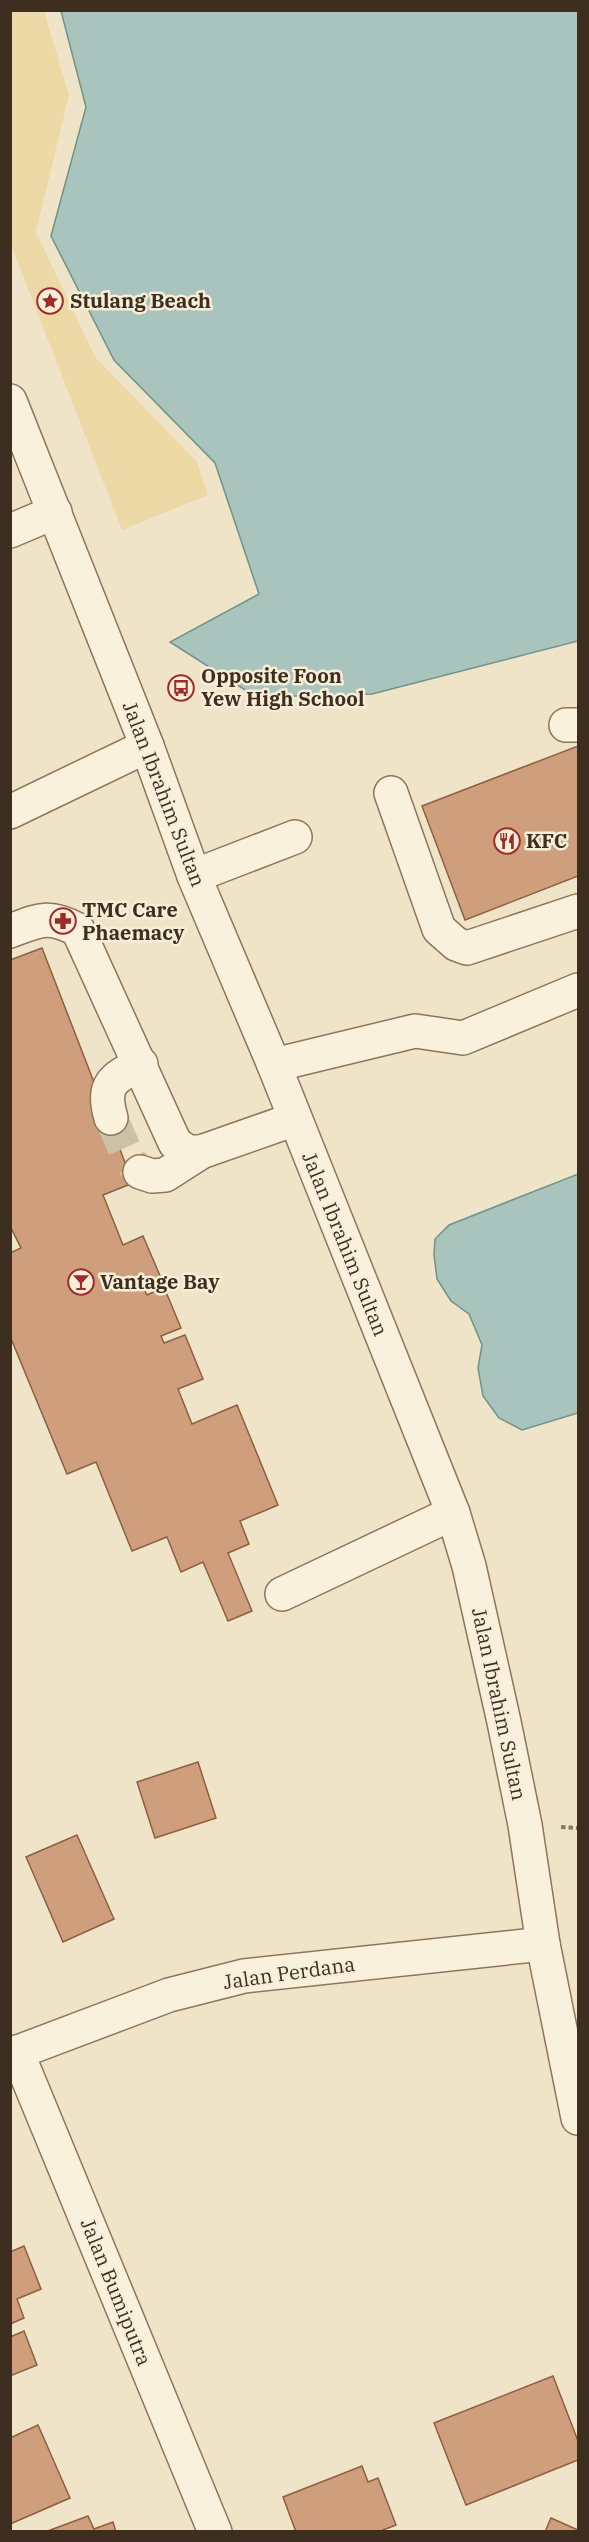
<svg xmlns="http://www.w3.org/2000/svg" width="589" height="2542" viewBox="0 0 589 2542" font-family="'IBM Plex Serif',serif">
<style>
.sand{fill:#ecd9a5}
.water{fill:#a9c4bc;stroke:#6f938a;stroke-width:1.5}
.building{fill:#cf9f7d;stroke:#8d5f41;stroke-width:1.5}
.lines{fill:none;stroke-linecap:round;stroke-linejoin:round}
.minor-tunnel{stroke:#ccc0a6;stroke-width:33;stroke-dasharray:33 16;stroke-linecap:butt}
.minor-casing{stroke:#8d765c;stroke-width:36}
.path{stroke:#8d765c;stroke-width:4;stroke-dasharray:4.5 3;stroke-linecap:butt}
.minor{stroke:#faf1dc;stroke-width:33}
.labels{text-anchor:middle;stroke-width:5;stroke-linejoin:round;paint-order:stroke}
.poi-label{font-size:20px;font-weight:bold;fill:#3d2e20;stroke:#f7eed8;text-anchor:start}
.street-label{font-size:20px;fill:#3d2e20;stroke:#f7eed8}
</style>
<rect width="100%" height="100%" fill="#f0e4c8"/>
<path class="sand" d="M11 10 44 11 69 95 36 232 95 357 197 462 208 495 122 530 11 245Z"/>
<g class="water">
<path d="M61 11H578V641L372 694 256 697 170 642 259 594 215 463 114 360 51 236 86 107Z"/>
<path d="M578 1174V1413L522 1430 499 1418 483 1396 478 1368 482 1345 469 1314 451 1301 437 1279 434 1255 435 1239 449 1225Z"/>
</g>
<g class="building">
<path d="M578 746V876L465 920 422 806Z"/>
<path d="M42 948 133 1183 103 1195 123 1245 143 1236 161 1278 142 1285 147 1295 164 1287 181 1328 161 1336 164 1343 185 1335 203 1379 178 1389 192 1424 237 1405 278 1505 240 1521 249 1544 228 1553 252 1611 228 1621 203 1562 181 1572 167 1537 132 1551 96 1462 67 1474 10 1336V1253L21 1248 10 1226V960Z"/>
<path d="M198 1762 216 1818 155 1838 137 1782Z"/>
<path d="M77 1835 114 1919 63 1942 26 1857Z"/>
<path d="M24 2246 41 2289 17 2299 24 2318 10 2324V2252Z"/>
<path d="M24 2331 37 2365 10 2376V2337Z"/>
<path d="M553 2376 578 2441V2460L466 2505 434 2423Z"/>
<path d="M38 2425 70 2498 10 2524V2438Z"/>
<path d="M362 2466 368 2482 378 2478 396 2525 383 2530 384 2532H296L283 2497Z"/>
<path d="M88 2516 94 2529 113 2522 116 2532H45Z"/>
<path d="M551 2518 578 2530V2532H545Z"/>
</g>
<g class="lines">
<path class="minor-tunnel" d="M111 1118 130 1161 140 1172"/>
<g class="minor-casing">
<g id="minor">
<path d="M10 401 147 746 194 876 274 1065 453 1513 469 1566 504 1722 525 1825 543 1944 578 2118"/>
<path d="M10 531 55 512"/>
<path d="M566 725H578"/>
<path d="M391 793 439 929 456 944 467 948 578 911"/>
<path d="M10 812 147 746"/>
<path d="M194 876 295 837"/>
<path d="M10 931C39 920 49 914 78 930L175 1143 188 1152H201"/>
<path d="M274 1065 415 1031 463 1038 578 990"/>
<path d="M111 1118C101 1084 113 1078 141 1064"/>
<path d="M140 1172 152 1176 165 1175 201 1152 295 1119"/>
<path d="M282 1594 453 1513"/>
<path d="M17 2052 215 2532"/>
<path d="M10 2055 169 1995 244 1976 543 1944"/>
</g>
</g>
<path class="path" d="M561 1827 578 1828"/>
<use href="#minor" class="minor"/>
</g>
<defs>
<g id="sight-ring" transform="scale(1.35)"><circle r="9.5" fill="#f7eed8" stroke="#9e2a2b" stroke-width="1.5"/><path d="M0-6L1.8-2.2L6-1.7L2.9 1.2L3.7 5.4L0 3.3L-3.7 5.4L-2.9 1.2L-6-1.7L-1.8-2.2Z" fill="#9e2a2b"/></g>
<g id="bus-ring" transform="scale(1.35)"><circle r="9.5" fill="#f7eed8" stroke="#9e2a2b" stroke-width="1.5"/><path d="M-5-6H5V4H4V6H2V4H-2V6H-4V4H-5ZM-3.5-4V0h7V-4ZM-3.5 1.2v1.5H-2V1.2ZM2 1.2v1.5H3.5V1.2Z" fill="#9e2a2b"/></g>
<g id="restaurant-ring" transform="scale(1.35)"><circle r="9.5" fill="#f7eed8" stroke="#9e2a2b" stroke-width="1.5"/><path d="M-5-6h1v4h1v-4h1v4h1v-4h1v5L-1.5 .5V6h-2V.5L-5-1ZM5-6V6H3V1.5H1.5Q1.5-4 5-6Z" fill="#9e2a2b"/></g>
<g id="pharmacy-ring" transform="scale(1.35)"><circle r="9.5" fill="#f7eed8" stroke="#9e2a2b" stroke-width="1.5"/><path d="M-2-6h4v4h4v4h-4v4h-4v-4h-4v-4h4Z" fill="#9e2a2b"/></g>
<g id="bar-ring" transform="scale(1.35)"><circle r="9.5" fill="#f7eed8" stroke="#9e2a2b" stroke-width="1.5"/><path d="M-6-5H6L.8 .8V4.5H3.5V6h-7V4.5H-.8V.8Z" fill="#9e2a2b"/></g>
</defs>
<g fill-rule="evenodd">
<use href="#sight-ring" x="50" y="301"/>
<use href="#bus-ring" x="181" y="688"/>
<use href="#restaurant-ring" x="507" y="841"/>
<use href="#pharmacy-ring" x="63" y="921"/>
<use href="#bar-ring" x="81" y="1282"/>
</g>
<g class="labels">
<g class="poi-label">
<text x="70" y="308">Stulang Beach</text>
<text x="201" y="683">Opposite Foon<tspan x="201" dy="23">Yew High School</tspan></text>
<text x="526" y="848">KFC</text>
<text x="82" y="917">TMC Care<tspan x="82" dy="23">Phaemacy</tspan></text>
<text x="100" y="1289">Vantage Bay</text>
</g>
<g class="street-label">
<text transform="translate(164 794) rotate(69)" y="7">Jalan Ibrahim Sultan</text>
<text transform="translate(345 1244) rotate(68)" y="7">Jalan Ibrahim Sultan</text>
<text transform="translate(499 1704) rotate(78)" y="7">Jalan Ibrahim Sultan</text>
<text transform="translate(289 1973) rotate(-8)" y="7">Jalan Perdana</text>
<text transform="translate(116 2292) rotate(68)" y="7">Jalan Bumiputra</text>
</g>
</g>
<rect width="589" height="2542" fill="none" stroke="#3d2e20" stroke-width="24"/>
</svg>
